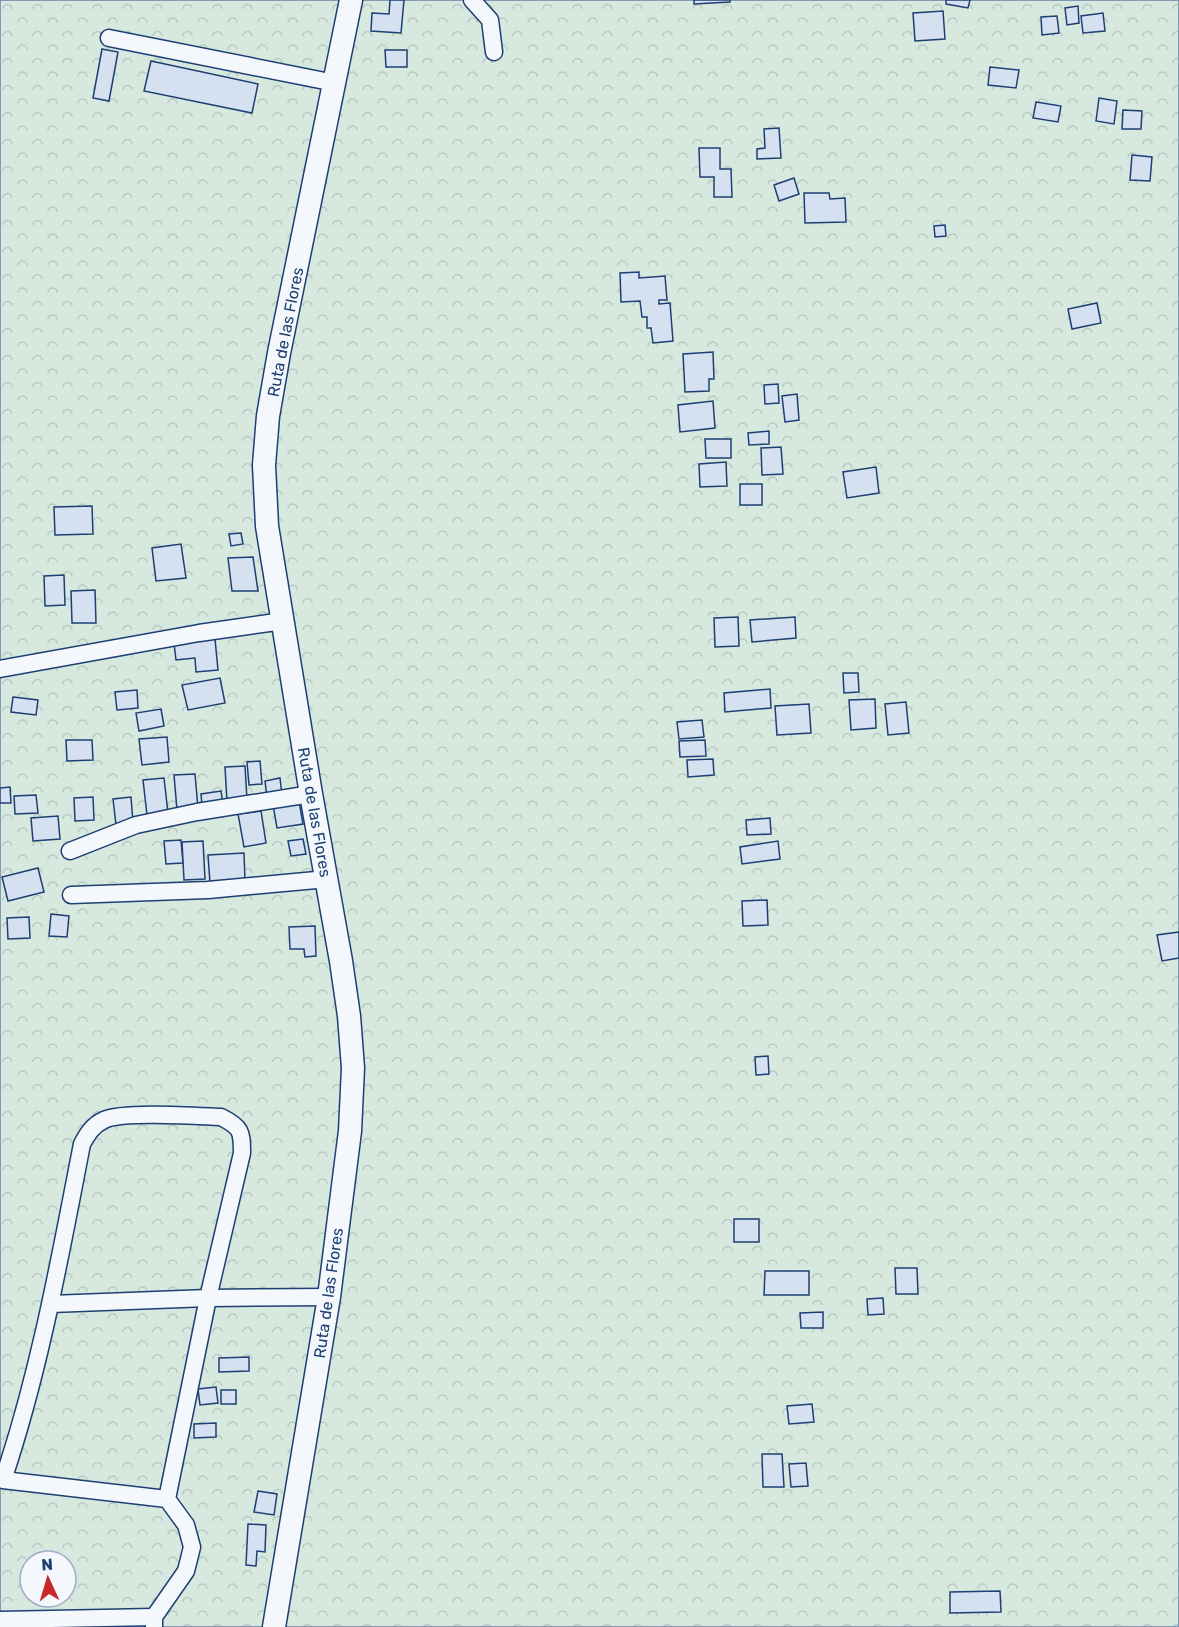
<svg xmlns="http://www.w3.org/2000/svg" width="1179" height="1627" viewBox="0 0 1179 1627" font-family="Rubik,sans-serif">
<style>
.park{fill:url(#park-crowns);stroke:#687fa3;stroke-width:1.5;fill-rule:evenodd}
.building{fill:#d5e0f0;stroke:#1d3f73;stroke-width:1.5}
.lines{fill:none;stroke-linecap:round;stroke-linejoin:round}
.minor-casing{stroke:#1d3f73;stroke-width:19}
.major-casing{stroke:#1d3f73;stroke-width:25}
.minor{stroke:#f4f7fb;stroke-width:16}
.major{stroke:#f4f7fb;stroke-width:22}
.labels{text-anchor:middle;stroke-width:4.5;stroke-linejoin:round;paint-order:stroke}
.street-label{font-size:16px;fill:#1d3f73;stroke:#f4f7fb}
</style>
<defs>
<pattern id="park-crowns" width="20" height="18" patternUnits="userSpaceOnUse" patternTransform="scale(1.5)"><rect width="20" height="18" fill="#d7e8df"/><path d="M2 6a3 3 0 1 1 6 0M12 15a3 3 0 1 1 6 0" fill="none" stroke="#b8c8c3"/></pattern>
</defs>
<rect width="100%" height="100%" fill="#f4f7fb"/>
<path class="park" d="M0 0H1179V1627H0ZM30 1561H66V1597H30Z"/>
<g class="building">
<path d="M390 0H404L401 33 371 31 372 13 389 14Z"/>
<path d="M694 0H730V2L694 4Z"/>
<path d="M946 0H970L968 8 946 4Z"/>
<path d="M1078 6 1079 23 1067 25 1065 8Z"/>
<path d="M943 11 945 39 915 41 913 13Z"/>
<path d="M1103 13 1105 31 1083 33 1081 16Z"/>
<path d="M1057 16 1059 33 1042 35 1041 17Z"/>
<path d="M102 49 118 52 109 101 93 98Z"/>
<path d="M385 50H407V67H386Z"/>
<path d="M151 61 258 84 252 113 144 91Z"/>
<path d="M990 67 1019 70 1016 88 988 85Z"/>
<path d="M1099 98 1117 101 1114 124 1096 121Z"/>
<path d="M1036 102 1061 106 1058 122 1033 118Z"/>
<path d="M1123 110 1142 111 1141 129H1122Z"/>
<path d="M779 128 781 158 757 159V149L765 148 764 129Z"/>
<path d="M699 148H720V169H731L732 197H714V177H700Z"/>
<path d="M1132 155 1152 157 1150 181 1130 180Z"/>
<path d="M794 178 799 194 779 201 774 185Z"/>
<path d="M804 193H829L830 199 845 198 846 222 805 223Z"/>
<path d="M945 225 946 236 935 237 934 226Z"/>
<path d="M639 272V278L665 276 667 300H659V304L670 303 673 341 653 343 651 328H647V317H642L640 301 621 302 620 273Z"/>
<path d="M1097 303 1101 323 1072 329 1068 309Z"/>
<path d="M713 352 714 379H709V391L685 392 683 354Z"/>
<path d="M778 384 779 403 765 404 764 385Z"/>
<path d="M797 394 799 420 785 422 782 396Z"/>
<path d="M713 401 715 428 680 432 678 405Z"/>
<path d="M769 431V444L749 445 748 433Z"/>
<path d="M705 439H731V458H706Z"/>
<path d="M781 447 783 474 762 475 761 448Z"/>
<path d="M726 462 727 486 700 487 699 464Z"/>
<path d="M876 467 879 493 847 498 843 472Z"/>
<rect x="740" y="484" width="22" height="21"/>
<path d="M92 506 93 534 55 535 54 507Z"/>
<path d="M241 533 243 544 231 546 229 534Z"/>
<path d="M181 544 186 578 156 581 152 548Z"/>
<path d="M253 557 258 591H232L228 558Z"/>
<path d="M64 575 65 605 45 606 44 576Z"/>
<path d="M95 590 96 623H72L71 591Z"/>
<path d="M738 617 739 646 715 647 714 618Z"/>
<path d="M795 617 796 638 752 642 750 620Z"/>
<path d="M215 639 218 670 196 672 195 658 176 660 174 643Z"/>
<path d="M843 673H858L859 692 844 693Z"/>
<path d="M220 678 225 703 188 710 182 685Z"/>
<path d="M770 689 771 708 725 712 724 693Z"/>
<path d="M137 690 138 708 117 710 115 692Z"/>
<path d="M13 697 38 700 36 715 11 712Z"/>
<path d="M875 699 876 728 851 730 849 700Z"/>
<path d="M906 702 909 733 888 735 885 704Z"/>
<path d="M809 704 811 733 777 735 775 706Z"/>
<path d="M161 709 164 726 139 731 136 713Z"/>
<path d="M702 720 704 737 679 739 677 722Z"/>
<path d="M167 737 169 762 142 765 139 739Z"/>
<path d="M66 740H92L93 760 67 761Z"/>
<path d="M705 740 706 756 680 757 679 741Z"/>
<path d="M713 759 714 775 688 777 687 760Z"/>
<path d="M260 761 262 784 249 785 247 762Z"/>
<path d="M245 766 247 800 227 802 225 767Z"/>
<path d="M195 774 198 808 177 810 174 775Z"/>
<path d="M164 778 168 813 147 815 143 780Z"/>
<path d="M280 778 282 796 267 798 265 781Z"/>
<path d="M10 787 11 803H0V788Z"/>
<path d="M221 791 223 804 202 806 201 794Z"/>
<path d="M36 795 38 813 15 814 14 796Z"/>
<path d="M93 797 94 820 75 821 74 798Z"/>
<path d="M131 797 133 823 116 825 113 799Z"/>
<path d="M299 801 303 824 277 828 273 805Z"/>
<path d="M261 811 266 843 244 847 238 814Z"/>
<path d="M58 816 60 839 33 841 31 818Z"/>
<path d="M770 818 771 834 747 835 746 820Z"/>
<path d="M303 839 306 854 291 856 288 841Z"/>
<path d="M181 840 183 863 166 864 164 841Z"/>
<path d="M203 841 205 879 184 880 182 842Z"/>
<path d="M778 841 780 859 742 864 740 847Z"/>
<path d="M244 853 245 881 210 883 208 855Z"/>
<path d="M38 868 44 892 8 901 2 877Z"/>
<path d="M767 900 768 925 743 926 742 901Z"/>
<path d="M51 914 69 916 67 937 49 936Z"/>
<path d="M29 917 30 938 8 939 7 918Z"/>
<path d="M315 926 316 956 305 957 304 949H290L289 927Z"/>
<path d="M1179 932V958L1162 961 1157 935Z"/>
<path d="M768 1056 769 1074 756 1075 755 1057Z"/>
<rect x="734" y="1219" width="25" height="23"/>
<path d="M895 1268H917L918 1294H896Z"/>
<path d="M765 1271H809V1295H764Z"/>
<path d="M883 1298 884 1314 868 1315 867 1299Z"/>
<path d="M823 1312V1328H801L800 1313Z"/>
<path d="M249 1357V1371L219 1372V1358Z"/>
<path d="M216 1387 218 1403 200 1405 198 1389Z"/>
<rect x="221" y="1390" width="15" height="14"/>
<path d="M812 1404 814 1422 789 1424 787 1406Z"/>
<path d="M216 1423V1437L194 1438V1424Z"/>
<path d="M762 1454H782L784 1487H763Z"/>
<path d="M806 1463 808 1486 791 1487 789 1464Z"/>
<path d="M258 1491 277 1494 274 1515 254 1512Z"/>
<path d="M248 1524 266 1525 265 1552 257 1551 256 1566 246 1565Z"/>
<path d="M1000 1591 1001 1612 950 1613V1592Z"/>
</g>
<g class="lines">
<g class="minor-casing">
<g id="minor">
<path d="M472 0 490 20 494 52"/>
<path d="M109 38 335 83"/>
<path d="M0 669 199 633 283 621"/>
<path d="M70 851 136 825 197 812 311 794"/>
<path d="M71 895 208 890 327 879"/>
<path d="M51 1304 208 1298 329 1297"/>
<path d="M0 1620 154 1617"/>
<path d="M154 1627V1617L186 1571 192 1547 186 1525 167 1499 208 1298 242 1153C242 1131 241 1127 221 1117 197 1116 122 1111 104 1120 93 1125 88 1133 82 1144 60 1257 40 1370 3 1480L167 1499"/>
</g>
</g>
<g class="major-casing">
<path id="major" d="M274 1627 329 1297 350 1131 353 1068 349 1016 341 961 311 794 267 526 264 465 268 416 279 353 351 0"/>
</g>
<use href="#minor" class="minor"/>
<use href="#major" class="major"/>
</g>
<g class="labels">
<g class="street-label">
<text transform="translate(285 332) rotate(-79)" y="6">Ruta de las Flores</text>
<text transform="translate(315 812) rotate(80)" y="6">Ruta de las Flores</text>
<text transform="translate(328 1293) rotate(-82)" y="6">Ruta de las Flores</text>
</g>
</g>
<g transform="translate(48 1579) rotate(356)"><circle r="28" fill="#f4f7fb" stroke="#9eadc5" stroke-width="1.5"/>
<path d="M0-4.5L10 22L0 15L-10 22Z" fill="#c62828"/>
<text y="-9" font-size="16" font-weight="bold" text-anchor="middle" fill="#1d3f73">N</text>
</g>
</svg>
